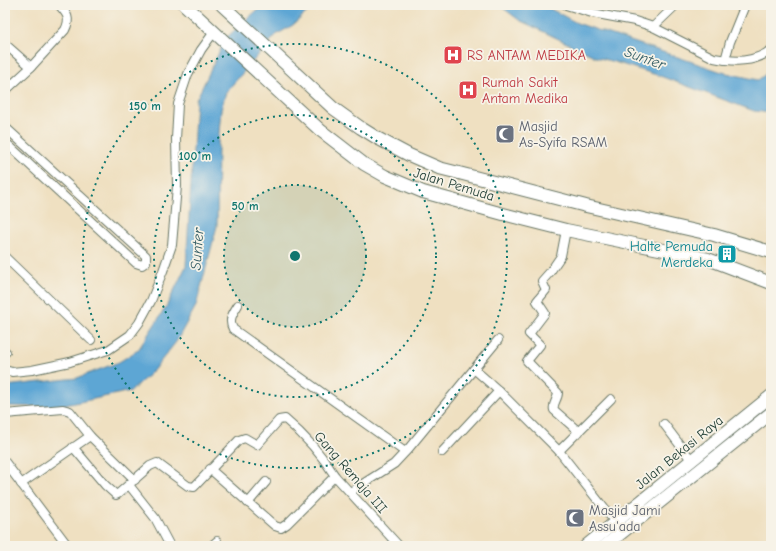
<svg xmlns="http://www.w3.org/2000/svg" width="776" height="551" viewBox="0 0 776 551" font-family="'Comic Neue',sans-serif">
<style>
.water{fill:#5da6d4;stroke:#3e7284}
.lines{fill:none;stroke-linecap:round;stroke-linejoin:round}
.minor-casing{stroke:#687665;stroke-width:10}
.primary-casing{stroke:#687665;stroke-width:14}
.minor{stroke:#fff;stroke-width:8}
.primary{stroke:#fff;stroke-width:12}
.ring{fill:none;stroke:#0f766e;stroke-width:2;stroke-dasharray:2 4}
.labels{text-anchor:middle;stroke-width:3.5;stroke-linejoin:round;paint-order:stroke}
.health-label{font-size:14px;fill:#be3a42;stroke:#f7f3e8;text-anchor:start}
.worship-label{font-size:14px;fill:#5b616d;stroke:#f7f3e8;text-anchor:start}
.street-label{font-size:14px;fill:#1f3d34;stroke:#f7f3e8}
.culture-label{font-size:14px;fill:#0d838f;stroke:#f7f3e8;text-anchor:end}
.water-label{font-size:15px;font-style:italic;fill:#325c64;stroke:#f7f3e8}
.centre{fill:#0f766e;stroke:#f7f3e8;stroke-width:2}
.ring-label{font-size:12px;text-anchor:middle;font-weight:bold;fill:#0f766e;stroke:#f7f3e8;stroke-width:3.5;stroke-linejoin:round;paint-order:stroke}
</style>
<rect width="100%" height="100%" fill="#f7f3e8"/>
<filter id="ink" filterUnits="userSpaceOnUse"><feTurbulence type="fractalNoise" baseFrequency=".025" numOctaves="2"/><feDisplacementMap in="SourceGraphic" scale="8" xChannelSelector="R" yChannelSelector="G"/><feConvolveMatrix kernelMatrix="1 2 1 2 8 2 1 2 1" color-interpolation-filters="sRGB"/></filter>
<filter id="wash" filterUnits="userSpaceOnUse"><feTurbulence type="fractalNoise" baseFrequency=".012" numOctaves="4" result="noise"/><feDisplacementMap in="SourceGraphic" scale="16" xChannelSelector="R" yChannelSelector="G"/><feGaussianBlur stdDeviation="0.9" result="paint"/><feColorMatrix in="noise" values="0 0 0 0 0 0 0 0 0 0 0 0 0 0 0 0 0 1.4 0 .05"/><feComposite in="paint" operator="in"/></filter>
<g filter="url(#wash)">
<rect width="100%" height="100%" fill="#efe0c1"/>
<g class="water">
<path d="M265 5H315L293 25 276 35 226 92 221 110 218 144 217 226 196 306 176 342 152 372 131 391 80 402 54 407 5 406V386L77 378 119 362 138 350 166 307 186 266 196 100 226 38 255 12Z"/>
<path d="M499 5H543L577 23 722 72 758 80 771 70V113L754 111 660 76 618 63 596 57 519 20Z"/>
</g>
</g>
<g filter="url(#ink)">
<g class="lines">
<g class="minor-casing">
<g id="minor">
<path d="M566 5 592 13 635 21 653 27 714 58C734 62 754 63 771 50"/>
<path d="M653 27 676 5"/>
<path d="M5 44 31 67"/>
<path d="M725 60 730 42 745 5"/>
<path d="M5 91 31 67 65 30C71 18 67 14 59 5"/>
<path d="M5 127 146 256V262L142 265 136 263 5 142"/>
<path d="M566 230 561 256 550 272 542 281 546 290 537 301 545 313 529 334 540 345 527 361 558 393C558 399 552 404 554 410L579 432"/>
<path d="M5 257 91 340"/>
<path d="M238 305C233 313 228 320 233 329L405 452"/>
<path d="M5 351 6 352"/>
<path d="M474 369 498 340"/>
<path d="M5 370 12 372 32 370 70 362 108 350 130 335 139 323 151 301 163 271 172 245 177 186 176 139 178 104 188 74 201 50 214 32"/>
<path d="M5 414 63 409 70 411 90 436 135 480"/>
<path d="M664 424 692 461"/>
<path d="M73 447 105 485 116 495 118 494 150 466 157 463 188 486 194 487 239 440 245 438 257 445 279 420 285 419C304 435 322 455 335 476L399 546"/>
<path d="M559 451 611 399"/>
<path d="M442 452 499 391"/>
<path d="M5 462 68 546"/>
<path d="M210 469 275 526 281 528 287 524 335 476"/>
<path d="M21 484 90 436"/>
<path d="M129 485 155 518 170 546"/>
<path d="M350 492 394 464 409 448 474 369 499 391 559 451 615 522"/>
<path d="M248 503 266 482"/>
<path d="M211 546 217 541"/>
</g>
</g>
<g class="primary-casing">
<g id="primary">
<path d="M185 5 320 130 364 164 385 176 423 192 503 214 566 230 708 259 771 283"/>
<path d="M222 5 333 108 361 128 377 138 409 155 439 168 455 172 586 206 714 235 771 252"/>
<path d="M586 546 771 396"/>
<path d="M605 546 771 413"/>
</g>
</g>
<use href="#minor" class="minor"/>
<use href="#primary" class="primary"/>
</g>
</g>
<circle cx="295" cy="256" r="71" fill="#0f766e" fill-opacity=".12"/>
<g class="ring">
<circle cx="295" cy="256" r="71"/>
<circle cx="295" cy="256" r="141"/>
<circle cx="295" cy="256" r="212"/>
</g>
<defs>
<g id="hospital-square" transform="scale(1)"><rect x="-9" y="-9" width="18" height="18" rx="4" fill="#e0444e" stroke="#f7f3e8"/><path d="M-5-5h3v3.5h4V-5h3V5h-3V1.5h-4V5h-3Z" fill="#fff"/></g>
<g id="mosque-square" transform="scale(1)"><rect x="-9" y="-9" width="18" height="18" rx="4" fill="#6b7280" stroke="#f7f3e8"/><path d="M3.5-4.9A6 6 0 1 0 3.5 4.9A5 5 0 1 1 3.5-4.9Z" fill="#fff"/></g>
<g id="building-square" transform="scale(1)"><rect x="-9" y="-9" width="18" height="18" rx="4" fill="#0f9aa8" stroke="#f7f3e8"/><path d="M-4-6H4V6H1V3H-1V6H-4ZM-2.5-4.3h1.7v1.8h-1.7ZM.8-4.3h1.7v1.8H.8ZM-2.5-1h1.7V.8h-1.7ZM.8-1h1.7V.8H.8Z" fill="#fff"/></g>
</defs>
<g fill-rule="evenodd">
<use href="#hospital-square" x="453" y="55"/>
<use href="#hospital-square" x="468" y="90"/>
<use href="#mosque-square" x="505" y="134"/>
<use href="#building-square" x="727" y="254"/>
<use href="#mosque-square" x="575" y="518"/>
</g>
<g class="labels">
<g class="health-label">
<text x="467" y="60">RS ANTAM MEDIKA</text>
<text x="482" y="87">Rumah Sakit<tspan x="482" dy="16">Antam Medika</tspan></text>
</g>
<g class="worship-label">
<text x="519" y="131">Masjid<tspan x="519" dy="16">As-Syifa RSAM</tspan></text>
<text x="589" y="515">Masjid Jami<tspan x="589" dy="16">Assu'ada</tspan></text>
</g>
<g class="street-label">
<text transform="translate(454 184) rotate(17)" y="5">Jalan Pemuda</text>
<text transform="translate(679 452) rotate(-39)" y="5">Jalan Bekasi Raya</text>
<text transform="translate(351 472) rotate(49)" y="5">Gang Remaja III</text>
</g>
<g class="culture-label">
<text x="713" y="251">Halte Pemuda<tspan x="713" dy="16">Merdeka</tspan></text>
</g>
<g class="water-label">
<text transform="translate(645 58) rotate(20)" y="5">Sunter</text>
<text transform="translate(197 249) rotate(-86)" y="5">Sunter</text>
</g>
</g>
<circle cx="295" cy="256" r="6" class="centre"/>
<g class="ring-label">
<text x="145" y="110">150 m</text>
<text x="195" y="160">100 m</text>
<text x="245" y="210">50 m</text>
</g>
<rect width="776" height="551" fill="none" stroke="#f7f3e8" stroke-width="20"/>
</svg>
